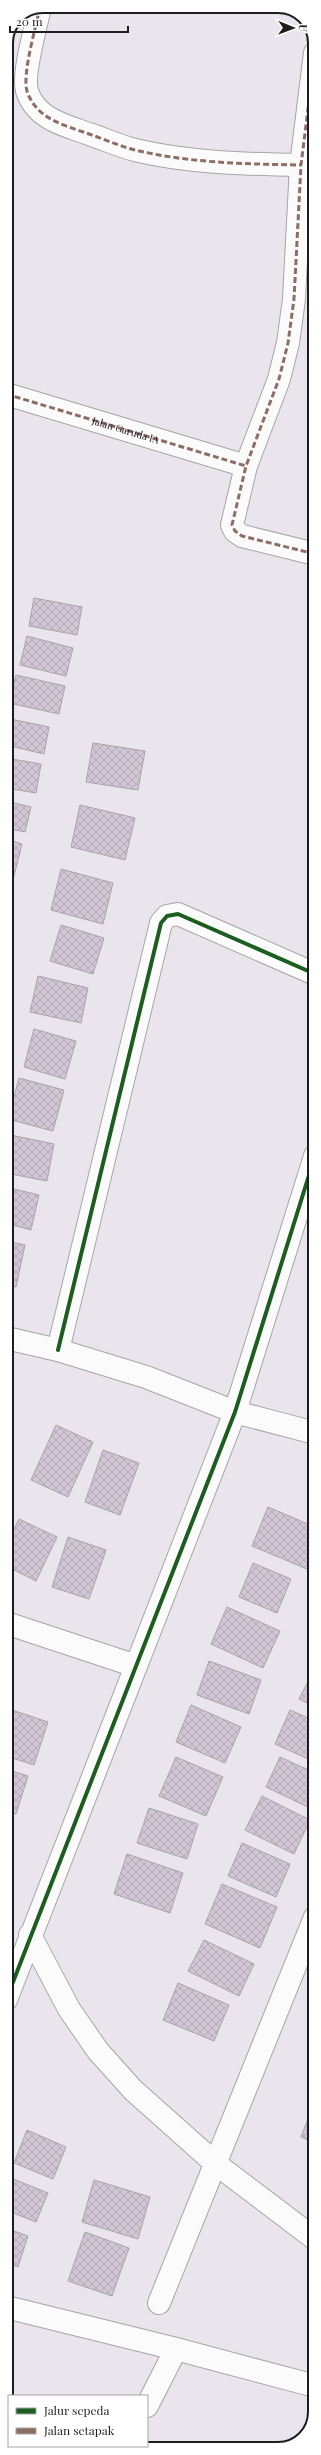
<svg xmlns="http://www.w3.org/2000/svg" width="321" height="2455" viewBox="0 0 321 2455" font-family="'Playfair Display',serif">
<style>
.building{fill:url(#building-cross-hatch);stroke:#a8a4a9}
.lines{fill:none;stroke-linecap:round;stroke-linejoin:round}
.street-casing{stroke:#a8a4a9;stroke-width:24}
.street{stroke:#fcfbfc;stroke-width:22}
.quiet{stroke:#8d6e63;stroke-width:3;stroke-dasharray:6 3;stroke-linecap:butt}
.cycleway-casing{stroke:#fff;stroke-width:6}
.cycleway{stroke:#1b5e20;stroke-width:4}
.labels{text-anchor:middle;stroke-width:3;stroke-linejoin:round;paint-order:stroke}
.street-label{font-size:10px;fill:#1f1c21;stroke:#fff}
.rim{fill:none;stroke:#1f1c21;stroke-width:2}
</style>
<defs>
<pattern id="building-cross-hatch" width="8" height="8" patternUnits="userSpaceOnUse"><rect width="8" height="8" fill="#d0c6d4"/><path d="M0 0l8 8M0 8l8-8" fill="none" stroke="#b2aab6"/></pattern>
</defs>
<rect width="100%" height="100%" fill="#eae4ec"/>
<g class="building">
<path d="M34 598 82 607 77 635 29 626Z"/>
<path d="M27 636 73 648 66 676 20 665Z"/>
<path d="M16 675 65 686 59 714 9 703Z"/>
<path d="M6 718 49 727 44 754 6 745Z"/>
<path d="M93 743 145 751 138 790 86 782Z"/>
<path d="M6 758 41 764 36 793 6 788Z"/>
<path d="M6 801 31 807 25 832 6 828Z"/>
<path d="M80 805 135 818 125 860 71 847Z"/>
<path d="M6 839 22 844 13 880 6 879Z"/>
<path d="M61 869 113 883 103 924 51 910Z"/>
<path d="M6 889 11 890 6 916Z"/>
<path d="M61 925 104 938 93 974 50 961Z"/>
<path d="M38 976 88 988 81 1023 30 1012Z"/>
<path d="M34 1029 76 1041 65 1079 24 1067Z"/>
<path d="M19 1078 64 1090 53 1131 8 1119Z"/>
<path d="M6 1134 54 1144 47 1181 6 1173Z"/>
<path d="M6 1187 39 1195 31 1230 6 1223Z"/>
<path d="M6 1241 25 1245 16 1287 6 1285Z"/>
<path d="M56 1425 93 1442 68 1497 31 1480Z"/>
<path d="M103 1450 139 1463 120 1515 85 1502Z"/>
<path d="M268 1507 315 1527V1549L307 1569 252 1546Z"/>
<path d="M19 1519 57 1537 36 1581 6 1566V1546Z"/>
<path d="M68 1537 106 1550 89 1599 52 1587Z"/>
<path d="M253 1563 291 1579 277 1613 239 1597Z"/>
<path d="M227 1607 280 1631 263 1668 211 1644Z"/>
<path d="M209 1661 261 1680 249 1714 197 1695Z"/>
<path d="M315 1668V1707L299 1699Z"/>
<path d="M191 1705 241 1727 225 1763 176 1742Z"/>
<path d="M6 1708 48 1722 34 1765 6 1756Z"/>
<path d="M290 1710 315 1721V1762L275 1744Z"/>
<path d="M176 1757 223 1777 206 1816 159 1796Z"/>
<path d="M280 1757 315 1773V1803L312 1809 266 1787Z"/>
<path d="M6 1769 28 1776 16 1814 6 1811Z"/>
<path d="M262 1796 310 1820 294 1854 245 1830Z"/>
<path d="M149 1808 198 1824 187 1859 137 1843Z"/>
<path d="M6 1825 13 1827 6 1847Z"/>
<path d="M242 1843 290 1864 276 1897 228 1876Z"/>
<path d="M127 1854 183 1873 170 1913 114 1894Z"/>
<path d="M222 1884 277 1907 260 1948 205 1924Z"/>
<path d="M204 1940 254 1964 239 1996 188 1971Z"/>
<path d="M178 1983 229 2005 214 2041 163 2020Z"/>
<path d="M315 2101V2143L301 2137Z"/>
<path d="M27 2130 66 2147 53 2179 14 2163Z"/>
<path d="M6 2176 48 2193 36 2222 6 2210Z"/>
<path d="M94 2180 150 2197 138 2239 82 2222Z"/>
<path d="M6 2228 28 2236 18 2267 6 2263Z"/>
<path d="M85 2232 129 2248 112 2296 68 2281Z"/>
<path d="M45 2446H73L71 2449H50Z"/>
</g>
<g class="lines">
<g class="street-casing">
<g id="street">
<path d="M40 7C36 27 22 74 27 91 36 119 64 125 89 134 104 139 119 146 135 150 189 163 245 164 301 165"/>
<path d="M315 53 301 165 294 299 288 343 279 379 246 466 232 525 235 531 242 536 315 554"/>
<path id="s1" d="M6 394 246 466"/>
<path d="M6 1338 58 1350 146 1377 235 1412 315 1433"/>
<path d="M58 1350 161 923 167 916 178 914 315 974"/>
<path d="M6 1623 136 1666"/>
<path d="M30 1935 69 2009 98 2051 133 2090 216 2164 315 2239"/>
<path d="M6 2000 235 1412 315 1156"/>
<path d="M159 2303 315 1917"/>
<path d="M6 2307 176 2349 315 2386"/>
<path d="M147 2406 176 2349"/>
<path d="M126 2449 127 2446"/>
</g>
</g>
<use href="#street" class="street"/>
<g class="quiet">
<path d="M40 7C36 27 22 74 27 91 36 119 64 125 89 134 104 139 119 146 135 150 189 163 245 164 301 165"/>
<path d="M315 53 301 165 294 299 288 343 279 379 246 466 232 525 235 531 242 536 315 554"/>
<path d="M6 394 246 466"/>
</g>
<g class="cycleway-casing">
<g id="cycleway">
<path d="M58 1350 161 923 167 916 178 914 315 974"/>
<path d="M6 2000 235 1412 315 1156"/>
</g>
</g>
<use href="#cycleway" class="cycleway"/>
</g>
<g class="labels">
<g class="street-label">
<text dy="4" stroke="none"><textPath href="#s1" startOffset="125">Jalan Garuda IA</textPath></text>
</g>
</g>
<path d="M0 0H321V2455H0ZM43 13H278A30 30 0 0 1 308 43V2412A30 30 0 0 1 278 2442H43A30 30 0 0 1 13 2412V43A30 30 0 0 1 43 13Z" fill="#fff" fill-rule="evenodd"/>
<path class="rim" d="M43 13H278A30 30 0 0 1 308 43V2412A30 30 0 0 1 278 2442H43A30 30 0 0 1 13 2412V43A30 30 0 0 1 43 13Z"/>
<rect x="8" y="2395" width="140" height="52" fill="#ffffff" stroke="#a5a4a6"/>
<rect x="16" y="2408" width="20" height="6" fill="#1b5e20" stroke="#a5a4a6"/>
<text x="44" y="2415" font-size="12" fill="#1f1c21">Jalur sepeda</text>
<rect x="16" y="2428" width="20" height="6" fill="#8d6e63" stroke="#a5a4a6"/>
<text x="44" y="2435" font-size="12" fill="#1f1c21">Jalan setapak</text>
<g transform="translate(293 28) rotate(91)" stroke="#ffffff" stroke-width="3" paint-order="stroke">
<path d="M0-3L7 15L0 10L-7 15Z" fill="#1f1c21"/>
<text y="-6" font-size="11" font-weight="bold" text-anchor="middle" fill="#1f1c21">U</text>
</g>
<path d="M10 26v6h118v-6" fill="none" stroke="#1f1c21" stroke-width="2"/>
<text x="16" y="26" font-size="12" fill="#1f1c21" stroke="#ffffff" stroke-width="3" paint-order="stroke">20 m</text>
</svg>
